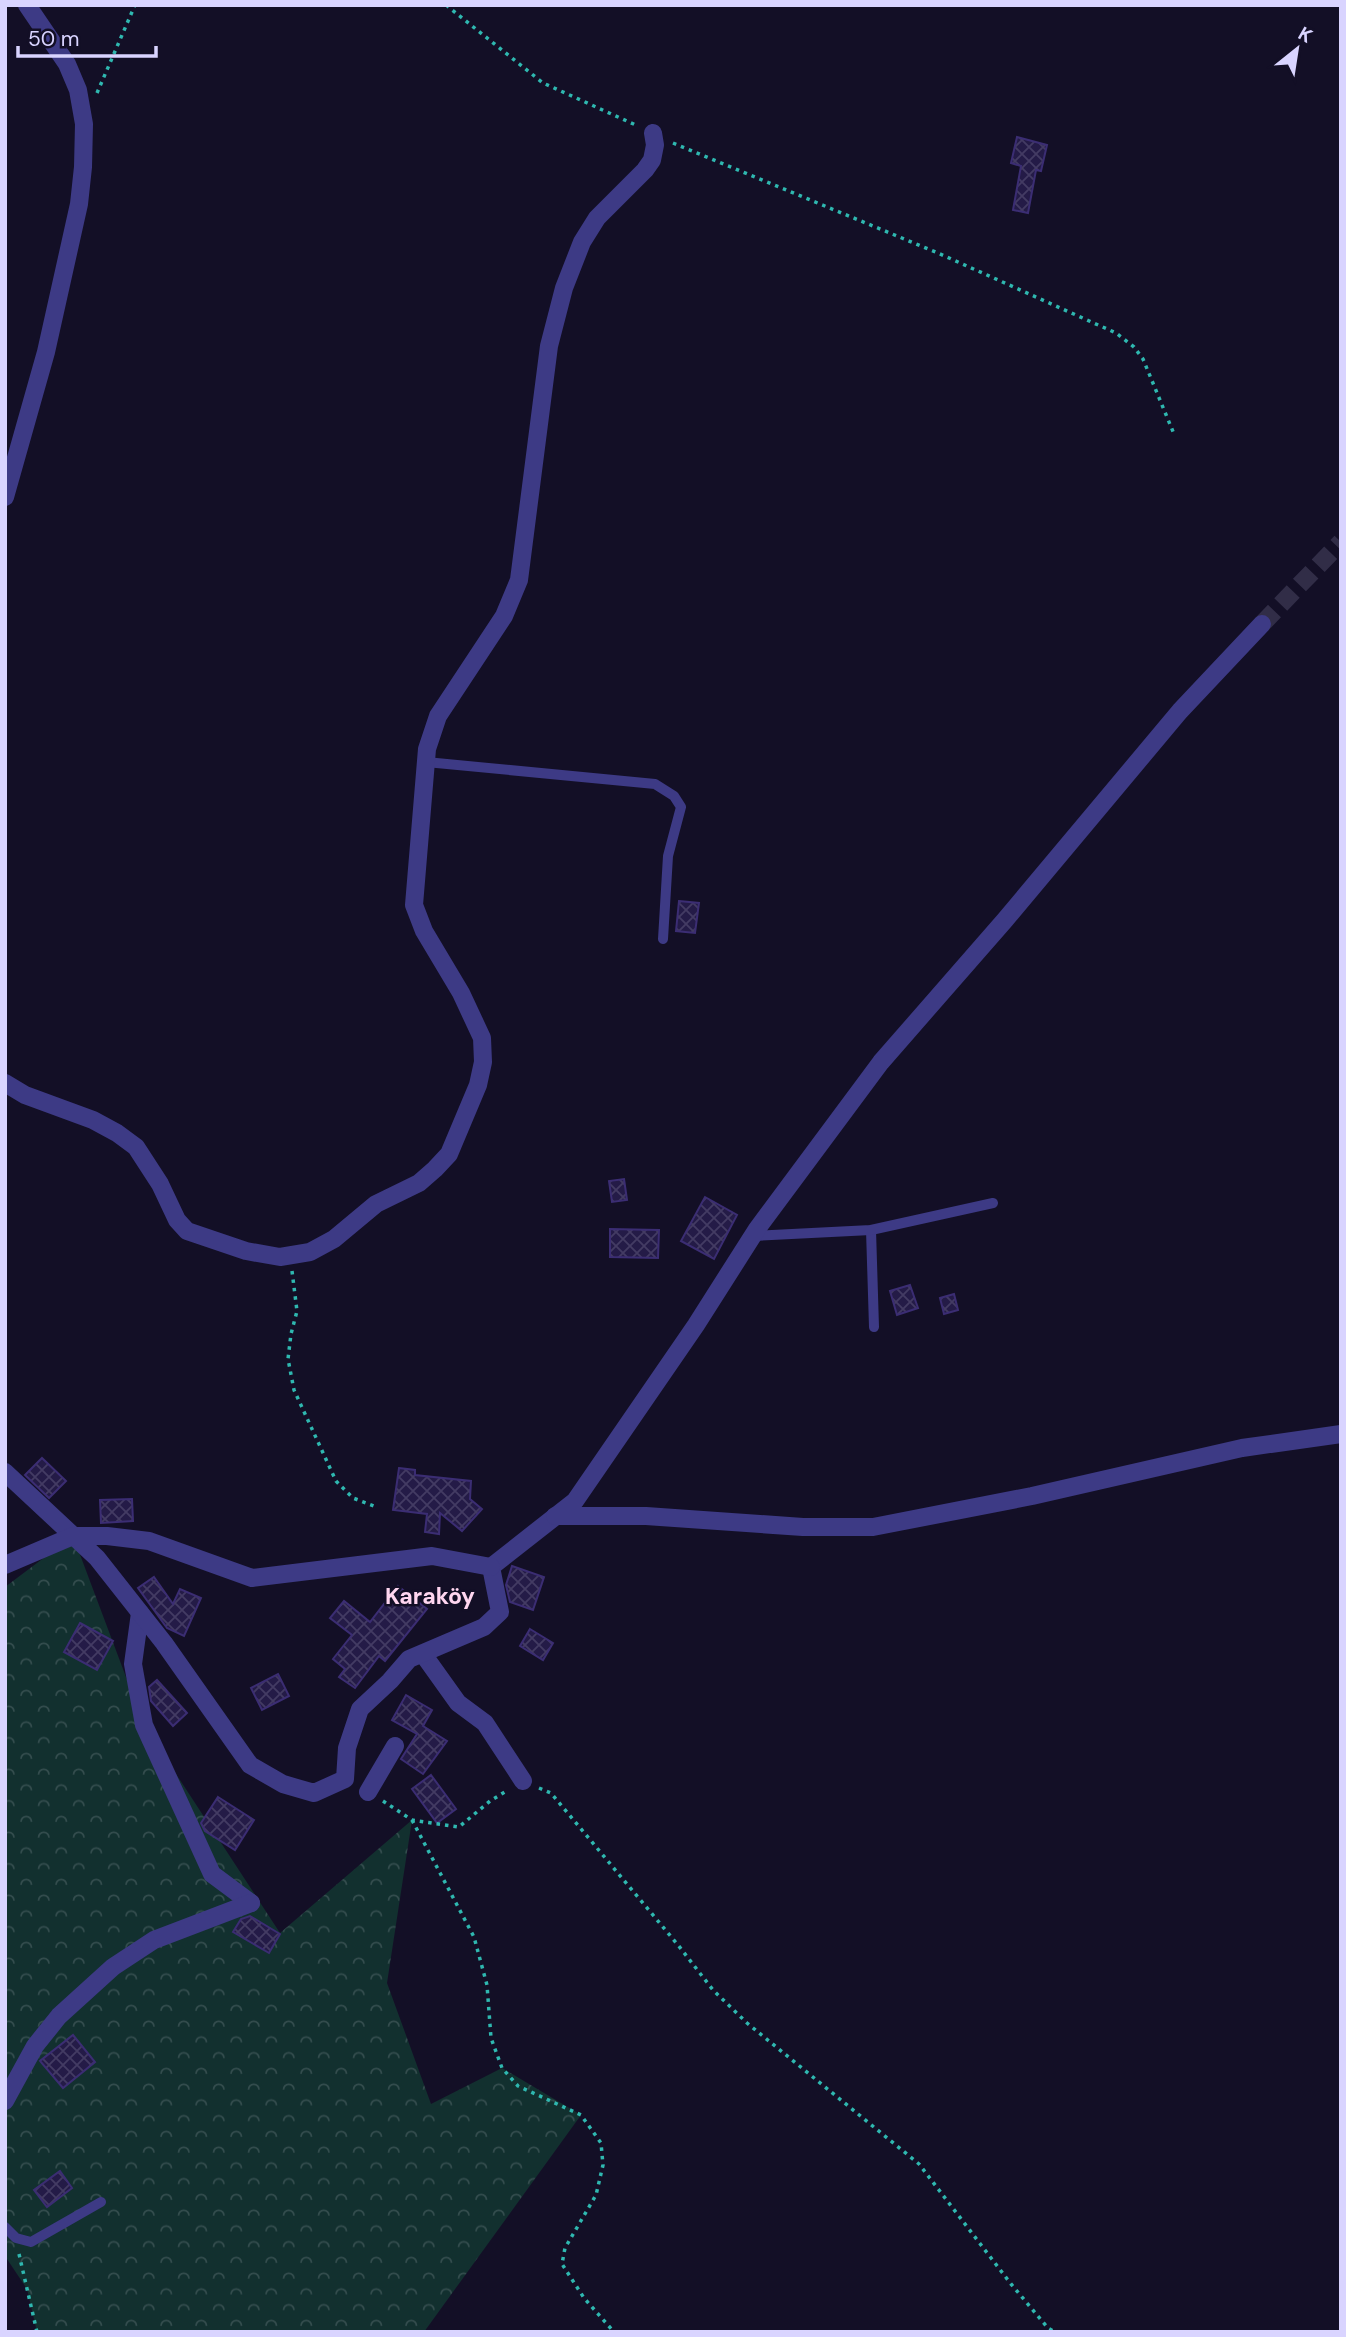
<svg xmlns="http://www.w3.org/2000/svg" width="1346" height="2337" viewBox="0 0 1346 2337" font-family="'DM Sans',sans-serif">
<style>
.forest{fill:url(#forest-crowns)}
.building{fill:url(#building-cross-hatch);stroke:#3b2d73;stroke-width:2}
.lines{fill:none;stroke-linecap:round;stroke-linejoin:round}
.tertiary-tunnel{stroke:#312d47;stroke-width:18;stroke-dasharray:18 9;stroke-linecap:butt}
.path{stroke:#2fb8b0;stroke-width:3.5;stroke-dasharray:3.5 5;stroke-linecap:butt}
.service{stroke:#3d3a85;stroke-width:10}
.minor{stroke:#3d3a85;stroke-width:18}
.tertiary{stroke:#3d3a85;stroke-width:18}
.labels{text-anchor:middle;stroke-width:5;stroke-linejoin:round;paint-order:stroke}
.quarter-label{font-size:23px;font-weight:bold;fill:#ffd6f0;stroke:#130f26}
</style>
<defs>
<pattern id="forest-crowns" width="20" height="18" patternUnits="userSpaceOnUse" patternTransform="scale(1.75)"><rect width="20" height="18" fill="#12302f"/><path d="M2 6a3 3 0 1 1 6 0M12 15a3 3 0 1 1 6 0" fill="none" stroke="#344d4e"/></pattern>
<pattern id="building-cross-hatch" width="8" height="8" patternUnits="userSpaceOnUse" patternTransform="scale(1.75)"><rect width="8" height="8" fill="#241b47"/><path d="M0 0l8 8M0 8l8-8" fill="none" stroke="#433b63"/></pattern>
</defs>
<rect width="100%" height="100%" fill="#130f26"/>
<path class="forest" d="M73 1536 144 1725 280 1933 412 1820 387 1983 431 2104 502 2068 581 2115 424 2332H37L27 2289 5 2256V1587Z"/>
<g class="building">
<path d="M1017 137 1047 145 1041 171 1036 170 1028 213 1013 210 1021 166 1011 163Z"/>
<path d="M679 901 699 903 695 933 676 931Z"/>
<path d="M624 1179 627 1200 612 1202 609 1181Z"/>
<path d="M705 1197 737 1215 714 1259 681 1241Z"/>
<path d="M610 1229 659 1230 658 1258 610 1257Z"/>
<path d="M910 1285 918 1308 897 1315 890 1291Z"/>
<path d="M954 1294 958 1310 944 1314 940 1298Z"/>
<path d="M42 1458 66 1481 49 1498 25 1475Z"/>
<path d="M399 1468 415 1470V1475L471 1481 470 1499 482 1509 462 1531 440 1513 439 1534 425 1532 427 1514 393 1510Z"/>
<path d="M132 1499 133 1521 101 1523 100 1500Z"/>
<path d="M512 1566 544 1577 533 1610 510 1602 506 1585Z"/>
<path d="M154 1577 173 1604 180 1589 201 1598 184 1636 167 1628 138 1588Z"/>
<path d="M398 1586 427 1609 385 1661 379 1656 355 1688 339 1677 345 1669 333 1659 352 1635 330 1618 344 1601 370 1622Z"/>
<path d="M80 1623 113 1641 97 1670 64 1652Z"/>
<path d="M530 1629 553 1643 543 1660 520 1646Z"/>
<path d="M278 1674 289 1696 262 1710 251 1688Z"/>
<path d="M157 1680 187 1713 173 1726 151 1701 149 1687Z"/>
<path d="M406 1695 432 1710 423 1726 447 1741 423 1774 401 1759 417 1734 392 1720Z"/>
<path d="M431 1775 456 1809 437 1823 412 1789Z"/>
<path d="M218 1797 254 1820 235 1850 205 1831 201 1823Z"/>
<path d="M250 1916 280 1934 269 1953 233 1932 241 1919Z"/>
<path d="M73 2035 95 2062 63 2088 40 2061Z"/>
<path d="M60 2171 72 2188 47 2207 34 2190Z"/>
</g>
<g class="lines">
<path class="tertiary-tunnel" d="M1262 624 1341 542"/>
<g class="path">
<path d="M446 5 543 83 638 126"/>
<path d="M97 93 135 5"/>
<path d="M673 143 938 253 1116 333 1134 347 1143 359 1174 434"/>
<path d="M292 1271 297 1311 291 1334 288 1359 294 1390 336 1481 353 1498 374 1506"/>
<path d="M539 1788 551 1793 678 1945 713 1990 747 2023 919 2164 1011 2284 1048 2328 1055 2332"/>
<path d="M383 1801 412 1820 459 1827 490 1801 508 1790"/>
<path d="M412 1820 474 1937 487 1985 491 2038 502 2068 518 2086 581 2115 601 2143 603 2165 596 2195 565 2248 562 2264 584 2298 614 2332"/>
<path d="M19 2254 37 2332"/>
</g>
<g class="service">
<path d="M426 762 655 784 674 796 681 807 668 856 663 939"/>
<path d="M871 1230 874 1327"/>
<path d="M753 1236 871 1230 993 1203"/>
<path d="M5 2227 16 2238 31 2242 101 2202"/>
</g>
<g class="minor">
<path d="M5 1083 25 1095 93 1120 117 1133 136 1147 160 1184 177 1220 187 1231 246 1251 280 1257 310 1252 334 1239 376 1204 419 1183 435 1169 449 1154 478 1085 483 1062 482 1038 461 993 424 931 414 905 427 749 438 716 504 616 519 580 549 346 564 288 582 242 597 218 645 170 652 160 655 145 653 133"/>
<path d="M140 1613 133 1664 144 1725 212 1874 251 1903"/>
<path d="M423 1654 458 1703 485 1723 523 1781"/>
<path d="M368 1792 395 1746"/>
<path d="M5 2101 35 2046 59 2016 113 1967 154 1940 251 1903"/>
</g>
<g class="tertiary">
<path d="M5 497 46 352 79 204 83 167 84 124 78 90 67 64 27 5"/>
<path d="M5 1472 97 1558 164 1643 250 1765 283 1784 314 1793 345 1779 347 1748 360 1709 390 1681 409 1659 484 1627 500 1612 491 1567 575 1501 696 1325 757 1229 881 1062 1005 920 1180 711 1262 624"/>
<path d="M555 1516H646L803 1527H873L1032 1496 1242 1448 1341 1434"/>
<path d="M5 1565 73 1536H107L149 1541 252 1578 432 1556 491 1567"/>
</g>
</g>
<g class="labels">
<g class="quarter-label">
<text x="430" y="1604">Karaköy</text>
</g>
</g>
<rect width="1346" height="2337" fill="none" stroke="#d9d4ff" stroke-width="14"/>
<g transform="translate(1297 49) rotate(30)" stroke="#130f26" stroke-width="5" paint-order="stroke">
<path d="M0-5L12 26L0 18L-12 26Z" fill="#d9d4ff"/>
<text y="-10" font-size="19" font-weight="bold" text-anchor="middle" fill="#d9d4ff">K</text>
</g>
<path d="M18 46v10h138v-10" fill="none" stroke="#d9d4ff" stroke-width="3.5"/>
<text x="28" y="46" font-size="21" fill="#d9d4ff" stroke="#130f26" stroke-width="5" paint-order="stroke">50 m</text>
</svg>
